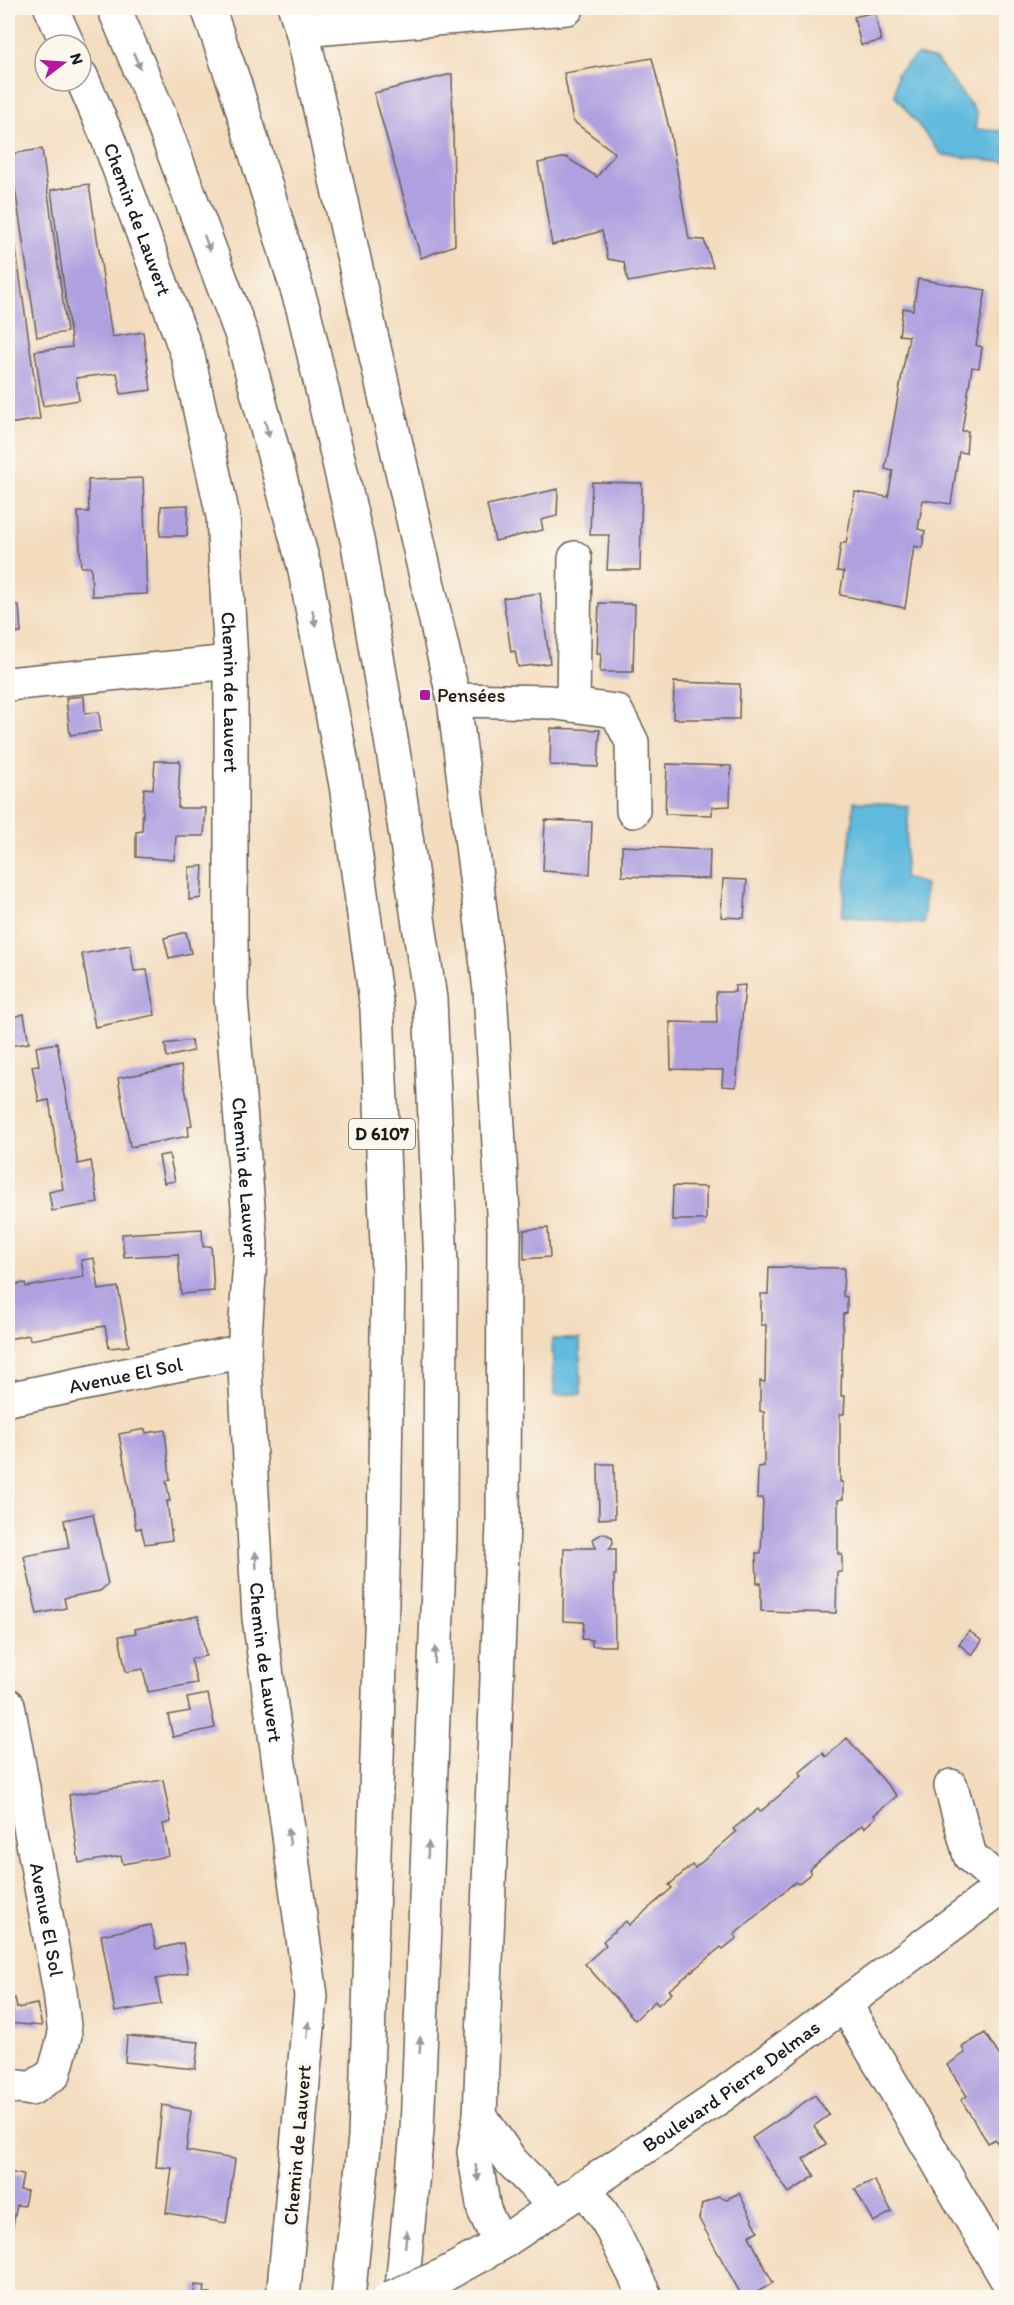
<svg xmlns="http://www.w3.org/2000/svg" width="1014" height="2305" viewBox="0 0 1014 2305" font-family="Itim,sans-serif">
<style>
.water{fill:#5fbadd;stroke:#3e6b7c;stroke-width:1.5}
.building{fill:#afa1e0}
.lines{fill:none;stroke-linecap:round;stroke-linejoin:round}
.minor-casing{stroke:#675f55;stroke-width:36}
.highway-casing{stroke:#675f55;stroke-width:36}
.minor{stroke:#fff;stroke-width:33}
.highway{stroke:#fff;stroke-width:33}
.minor-bridge-casing{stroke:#675f55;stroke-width:36;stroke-linecap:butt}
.minor-bridge{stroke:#fff;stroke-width:33}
.oneway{fill:#999}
.poi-dot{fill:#b5179e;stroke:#fbf7ec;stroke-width:2}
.labels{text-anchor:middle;stroke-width:6;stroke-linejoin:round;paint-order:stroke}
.shield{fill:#fbf7ec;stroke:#5f5e5a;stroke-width:1.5}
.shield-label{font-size:18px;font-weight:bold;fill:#1c1c1c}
.street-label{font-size:20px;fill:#1c1c1c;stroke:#fbf7ec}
.poi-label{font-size:20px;fill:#1c1c1c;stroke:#fbf7ec;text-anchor:start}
</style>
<rect width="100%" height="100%" fill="#fbf7ec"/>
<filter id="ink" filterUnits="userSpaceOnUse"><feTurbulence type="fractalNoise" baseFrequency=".0167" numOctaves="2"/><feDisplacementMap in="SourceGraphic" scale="12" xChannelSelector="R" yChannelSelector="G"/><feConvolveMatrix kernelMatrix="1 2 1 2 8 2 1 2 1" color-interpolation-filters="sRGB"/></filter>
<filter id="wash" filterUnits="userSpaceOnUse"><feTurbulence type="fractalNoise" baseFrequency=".008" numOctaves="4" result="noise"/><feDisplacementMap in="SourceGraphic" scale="24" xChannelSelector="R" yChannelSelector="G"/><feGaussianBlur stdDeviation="1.35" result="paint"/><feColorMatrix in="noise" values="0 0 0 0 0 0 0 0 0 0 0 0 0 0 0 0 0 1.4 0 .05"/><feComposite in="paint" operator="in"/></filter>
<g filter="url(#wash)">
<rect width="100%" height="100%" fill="#f3dcbe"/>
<g class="water">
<path d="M917 55 936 60 977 113 975 129 1001 131 1004 124H1006V162L942 155 895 96 897 73Z"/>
<path d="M854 802 909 806 904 878 925 884 924 924 842 916Z"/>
<path d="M552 1339H580L581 1394 554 1395Z"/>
</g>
<g id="blocks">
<g class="building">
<path d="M875 12 881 41 861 45 854 17Z"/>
<path d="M652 58 670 132 689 239 704 240 713 267 628 282 624 262 608 259 602 231 552 245 538 163 566 157 597 177 615 153 573 121 564 73Z"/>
<path d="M452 74 455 245 421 258 374 93Z"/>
<path d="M8 97H10L16 136 8 137Z"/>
<path d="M42 149 67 332 37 337 10 154Z"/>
<path d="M89 184 112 337 143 332 151 390 121 394 117 373 76 378 79 400 43 406 35 351 72 347 51 190Z"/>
<path d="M11 214 40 419 8 424V215Z"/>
<path d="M918 279 986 290 976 345 982 347 979 368 972 367 962 431H968L966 453 959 452 951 504 923 500 918 529 925 531 922 548 914 546 905 608 840 595 844 572 837 571 841 543H846L855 492 888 497 893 471 885 469 909 336 899 335 903 308 913 310Z"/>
<path d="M143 478 147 594 92 596 91 567H81L78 512H89L88 480Z"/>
<path d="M592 482 642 483 640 570H607L609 535H590Z"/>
<path d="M558 489 557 516 541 520 543 530 495 541 487 505Z"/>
<path d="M188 505 187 536H160L161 506Z"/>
<path d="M540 593 550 663 518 667 515 651 511 652 503 598Z"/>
<path d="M599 603 635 604 633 672H600L601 653H597Z"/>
<path d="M19 605 21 633 8 634V606Z"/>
<path d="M674 682 740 684 739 719H673Z"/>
<path d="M84 696 85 713 99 712 101 731 70 735 66 698Z"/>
<path d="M551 728 600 730 598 767 550 765Z"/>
<path d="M155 761H180L178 808H206L204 836H176L174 860 136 857V832L142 831 144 788 153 789Z"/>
<path d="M667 764 731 766 730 806 712 807V815L665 814Z"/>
<path d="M545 820 592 822 590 874 543 871Z"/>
<path d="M622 846 710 850 709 879 622 876Z"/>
<path d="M203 866 201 898 189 900V867Z"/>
<path d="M723 879 747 880 744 918 721 917Z"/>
<path d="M186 932 191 953 169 958 164 938Z"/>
<path d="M130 945 134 971 147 970 155 1015 95 1027 82 954Z"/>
<path d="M745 985 736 1087 722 1086 723 1070 671 1069 670 1022 717 1023 716 992H735V986Z"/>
<path d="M24 1014 29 1043 8 1046V1018Z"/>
<path d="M191 1040 193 1051 167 1057 165 1044Z"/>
<path d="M57 1043 78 1164 91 1161 98 1203 52 1211 49 1192 63 1189 49 1100 39 1102 32 1066 39 1065 36 1047Z"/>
<path d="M181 1066 192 1125 188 1126 189 1136 130 1147 118 1078Z"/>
<path d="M169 1154 175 1181 164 1183 159 1156Z"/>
<path d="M673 1186 706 1187V1220H672Z"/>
<path d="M548 1228 550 1257 524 1259V1230Z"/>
<path d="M202 1229 203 1247 211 1246 214 1291 181 1294 178 1254 124 1257 122 1234Z"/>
<path d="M94 1258 99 1290 118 1287 129 1346 109 1348 105 1326 30 1340 29 1335 8 1339V1286L25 1283 26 1287 84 1277 81 1260Z"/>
<path d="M769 1267 844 1268 843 1296 847 1297V1313L843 1314 841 1396H845L844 1414H840V1482H843V1499L838 1500V1554H842V1572H837L836 1613 761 1611V1583H757L756 1553H761L763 1498H757L758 1467 764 1466V1412L760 1411V1381L765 1382 766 1325H761V1294H768Z"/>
<path d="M145 1429 146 1433 165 1430 170 1479 166 1481 170 1501H167L172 1540 145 1544 141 1528 136 1529 119 1434Z"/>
<path d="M598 1464H614L615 1518 599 1519Z"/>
<path d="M93 1514 108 1584 100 1591 64 1598 66 1608 37 1614 24 1556 69 1548 64 1520Z"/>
<path d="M603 1533 612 1537 613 1543 609 1549H616V1575H614L615 1646H592V1640L582 1639 584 1622 563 1621 564 1548H596L593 1539Z"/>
<path d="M198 1616 206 1656 191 1659 197 1683 148 1692 143 1669 126 1672 119 1636 136 1633 135 1629Z"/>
<path d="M969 1631 982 1641 972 1655 959 1644Z"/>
<path d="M208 1694 215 1728 173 1737 168 1715 190 1711 187 1698Z"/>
<path d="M847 1738 897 1796 874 1815 876 1817 864 1828 862 1825 809 1870 811 1873 798 1884 795 1882 734 1935 737 1938 723 1949 721 1947 669 1990 672 1993 658 2005 655 2001 635 2020 585 1964 606 1945 603 1941 626 1921 629 1925 672 1888 669 1885 692 1865 695 1868 736 1832 733 1829 758 1809 760 1812 802 1776 799 1773 823 1753 826 1757Z"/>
<path d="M163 1780 171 1822 163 1824 169 1856 123 1864 121 1856 79 1863 69 1795Z"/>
<path d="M151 1925 156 1949 183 1943 188 1973 156 1979 161 2004 115 2012 101 1935Z"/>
<path d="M15 1998 17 2008 37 2004 42 2026 8 2023V2000Z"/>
<path d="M985 2033 1006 2066V2157L995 2139 988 2143 961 2100 967 2096 947 2065 965 2053 962 2047Z"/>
<path d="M127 2036 199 2042 195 2069 125 2062Z"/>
<path d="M815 2095 829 2115 814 2126 826 2144 803 2159 815 2176 789 2193 752 2138Z"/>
<path d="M162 2105 191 2111 186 2151 235 2159 226 2223 166 2213 172 2168 156 2167Z"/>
<path d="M8 2172 23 2175 20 2190 27 2191 24 2206 17 2205 11 2234 8 2233Z"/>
<path d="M874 2180 892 2212 873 2222 855 2189Z"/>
<path d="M739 2193 758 2231 749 2236 773 2283 747 2298H743L699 2219 702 2204 718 2196 727 2199Z"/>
<path d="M195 2285 205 2286 204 2293H211V2298H194Z"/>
</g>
</g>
</g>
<g filter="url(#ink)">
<use href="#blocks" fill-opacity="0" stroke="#675f55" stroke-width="1.5"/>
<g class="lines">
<g class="minor-casing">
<g id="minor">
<path d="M51 8 68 45"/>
<path d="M295 8 302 30 454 700 490 990 504 1230 503 1524 480 2116 474 2152 484 2210 500 2244"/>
<path d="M302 30 567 8"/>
<path id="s1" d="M81 76 107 136 188 356 223 516 231 662V998L251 1244 244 1351 259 1618 311 1996 283 2298"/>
<path d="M8 684 231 662"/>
<path d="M454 700 549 702 616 711 632 742 633 811"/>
<path d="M573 705 575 558"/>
<path id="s2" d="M8 1399 244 1351"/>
<path id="s3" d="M8 1705 60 1992 65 2035 54 2074 31 2089 8 2085"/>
<path d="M951 1786 970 1856 1004 1886"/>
<path d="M845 2004 1006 2278"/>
<path d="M480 2116 511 2161 555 2206"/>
<path d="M584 2186 609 2224 646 2298"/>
<path id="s4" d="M444 2275 500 2244 721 2096 1006 1884"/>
</g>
</g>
<g class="highway-casing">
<g id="highway">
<path d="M114 8 160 116 242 336 304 566 346 785 377 1009 388 1268 384 1537 365 2137 348 2298"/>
<path d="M208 8 235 85 304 312 358 544 396 769 430 999 441 1266 440 1535 417 2131 401 2298"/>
</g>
</g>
<use href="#minor" class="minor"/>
<use href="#highway" class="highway"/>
<g class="minor-bridge-casing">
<path id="minor-bridge" d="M390 2298 444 2275"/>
</g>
<use href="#minor-bridge" class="minor-bridge"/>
</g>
<defs><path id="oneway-solid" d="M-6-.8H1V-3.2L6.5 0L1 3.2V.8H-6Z" transform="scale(1.5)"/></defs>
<g class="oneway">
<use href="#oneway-solid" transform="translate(137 61) rotate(67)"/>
<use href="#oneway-solid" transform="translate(207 243) rotate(70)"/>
<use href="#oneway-solid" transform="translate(267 429) rotate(75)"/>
<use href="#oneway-solid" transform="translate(314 618) rotate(79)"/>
<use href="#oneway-solid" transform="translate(256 1560) rotate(-93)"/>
<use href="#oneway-solid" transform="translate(435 1655) rotate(-88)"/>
<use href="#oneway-solid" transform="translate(289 1837) rotate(-98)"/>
<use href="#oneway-solid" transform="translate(428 1850) rotate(-88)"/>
<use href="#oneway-solid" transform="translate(308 2030) rotate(-85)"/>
<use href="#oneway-solid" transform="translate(420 2045) rotate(-88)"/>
<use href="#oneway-solid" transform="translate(477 2173) rotate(80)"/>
<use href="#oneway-solid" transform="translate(406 2239) rotate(-84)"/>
</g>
</g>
<rect class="poi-dot" x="419" y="689" width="12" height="12" rx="3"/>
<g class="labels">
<rect class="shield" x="349" y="1119" width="66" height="30" rx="4.5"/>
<g class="shield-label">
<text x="382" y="1140">D 6107</text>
</g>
<g class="street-label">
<text dy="7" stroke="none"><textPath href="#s1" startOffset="154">Chemin de Lauvert</textPath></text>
<text dy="7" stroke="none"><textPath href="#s1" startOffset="640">Chemin de Lauvert</textPath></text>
<text dy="7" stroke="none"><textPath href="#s1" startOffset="1126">Chemin de Lauvert</textPath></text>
<text dy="7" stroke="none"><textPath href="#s2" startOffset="120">Avenue El Sol</textPath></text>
<text dy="7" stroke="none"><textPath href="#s1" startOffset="1612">Chemin de Lauvert</textPath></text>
<text dy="7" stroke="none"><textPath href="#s3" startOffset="218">Avenue El Sol</textPath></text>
<text dy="7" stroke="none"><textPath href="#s4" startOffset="344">Boulevard Pierre Delmas</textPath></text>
<text transform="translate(297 2145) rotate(-85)" y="7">Chemin de Lauvert</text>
</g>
<g class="poi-label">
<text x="437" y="702">Pensées</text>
</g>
</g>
<rect width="1014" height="2305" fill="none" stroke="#fbf7ec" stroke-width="30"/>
<g transform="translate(63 63) rotate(73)"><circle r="28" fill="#fbf7ec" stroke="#a29f99" stroke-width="1.5"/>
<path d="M0-4.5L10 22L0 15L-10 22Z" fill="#b5179e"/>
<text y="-9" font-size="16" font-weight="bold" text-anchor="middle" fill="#1c1c1c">N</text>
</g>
</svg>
